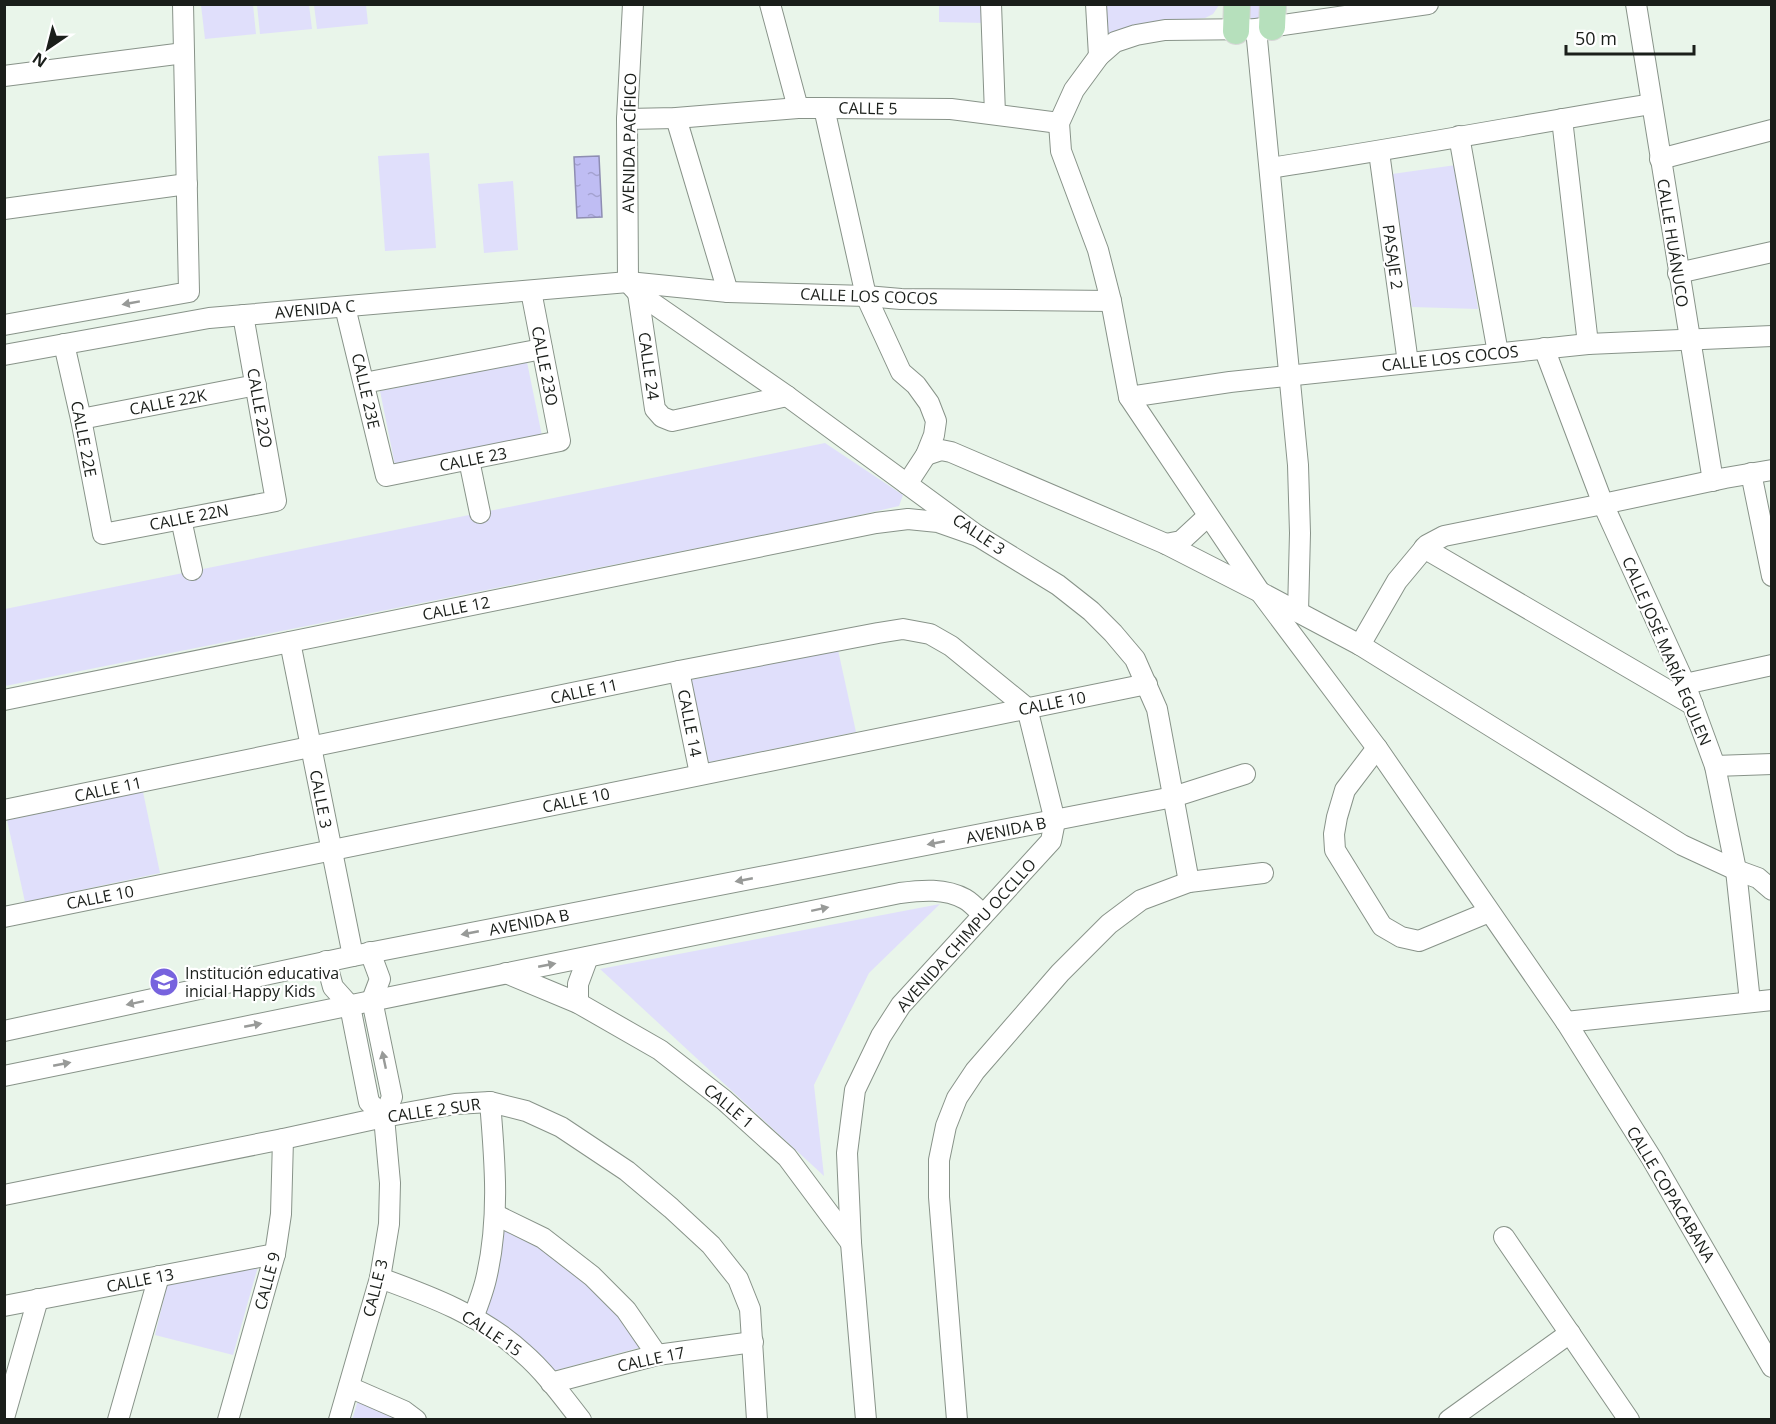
<svg xmlns="http://www.w3.org/2000/svg" width="1776" height="1424" viewBox="0 0 1776 1424" font-family="'Open Sans',sans-serif">
<style>
.green{fill:#e0dffb}
.water{fill:url(#water-ripples);stroke:#8e8db2;stroke-width:1.5}
.lines{fill:none;stroke-linecap:round;stroke-linejoin:round}
.minor-casing{stroke:#889389;stroke-width:22}
.major-casing{stroke:#d6d6d6;stroke-width:28}
.minor{stroke:#fff;stroke-width:20}
.major{stroke:#b6e0bc;stroke-width:26}
.oneway{fill:#989a98}
.labels{text-anchor:middle;stroke-width:4.5;stroke-linejoin:round;paint-order:stroke}
.street-label{font-size:16px;fill:#1a1e1a;stroke:#fff}
.poi-label{font-size:16px;fill:#1a1e1a;stroke:#fff;text-anchor:start}
</style>
<defs>
<pattern id="water-ripples" width="26" height="14" patternUnits="userSpaceOnUse" patternTransform="scale(1.5)"><rect width="26" height="14" fill="#bfbdf3"/><path d="M2 4q2-2 4 0t4 0M15 11q2-2 4 0t4 0" fill="none" stroke="#a4a2d0"/></pattern>
</defs>
<rect width="100%" height="100%" fill="#e9f5ea"/>
<g class="green">
<path d="M201 5H253L256 34 205 39Z"/>
<path d="M257 5H309L312 29 260 34Z"/>
<path d="M314 5H366L368 24 317 29Z"/>
<path d="M939 5H986V23L939 22Z"/>
<path d="M1102 5H1219L1213 14 1205 18 1161 22 1109 36 1103 30Z"/>
<path d="M1249 5H1262L1261 15 1258 18 1251 19 1249 16Z"/>
<path d="M429 153 436 248 385 251 378 156Z"/>
<path d="M1456 165 1478 309 1412 307 1392 174Z"/>
<path d="M513 181 518 250 484 253 478 184Z"/>
<path d="M527 362 542 436 395 465 380 391Z"/>
<path d="M825 443 903 495 899 506 838 520 5 686V609Z"/>
<path d="M838 650 856 732 709 762 691 680Z"/>
<path d="M143 792 160 873 25 902 7 820Z"/>
<path d="M940 904 869 973 814 1085 824 1176 600 969Z"/>
<path d="M503 1228 551 1254 607 1300 642 1347 553 1371 522 1340 485 1313Z"/>
<path d="M259 1263 233 1355 155 1335 168 1281Z"/>
<path d="M358 1400 400 1420H352Z"/>
</g>
<path class="water" d="M599 156 602 217 577 218 574 157Z"/>
<g class="lines">
<g class="minor-casing">
<g id="minor">
<path d="M770 4 798 108"/>
<path d="M991 4 995 114"/>
<path d="M1096 4 1099 56"/>
<path d="M1428 4 1256 29 1165 30 1136 35 1115 42 1099 56 1074 90 1059 123 1061 151 1098 250 1111 301 1129 397 1260 592 1377 748 1566 1022 1652 1159 1772 1367"/>
<path d="M1636 4 1713 481"/>
<path d="M1256 29 1298 465 1300 533 1298 612"/>
<path d="M4 76 184 53"/>
<path d="M824 108 866 296 901 372 916 385 929 403 936 421 934 435 926 455 941 450 951 452 1166 544 1260 592 1360 645 1682 845 1736 870 1758 878 1772 890"/>
<path d="M676 118 728 292"/>
<path d="M627 119 676 118 798 108H824L951 109 1059 123"/>
<path d="M1562 119 1588 344"/>
<path d="M1459 136 1498 353"/>
<path d="M1379 152 1408 363"/>
<path d="M1660 159 1772 130"/>
<path d="M1270 168C1397 149 1524 125 1651 104"/>
<path d="M4 209 187 184"/>
<path d="M1678 273 1772 252"/>
<path d="M628 282 638 293 787 396 978 536 1058 585 1091 611 1113 633 1135 659 1157 709 1189 882"/>
<path d="M628 282 627 119 633 4"/>
<path d="M638 293 655 409 662 417 672 421 787 396"/>
<path d="M345 307 386 476 560 441 531 291"/>
<path d="M4 325 189 292 183 4"/>
<path d="M64 344 81 419 103 534 276 501 243 315"/>
<path d="M1544 348 1603 504 1685 684 1715 766 1736 870 1750 1002"/>
<path d="M4 355 209 318 628 282 728 292 866 296 901 299 1111 301"/>
<path d="M364 383 542 349"/>
<path d="M1129 397 1230 382 1588 344 1772 336"/>
<path d="M81 419 256 385"/>
<path d="M469 460 480 513"/>
<path d="M1751 473 1772 576"/>
<path d="M907 484 926 455"/>
<path d="M181 519 192 570"/>
<path d="M1166 544 1181 541 1208 516"/>
<path d="M1424 548 1693 705"/>
<path d="M290 642 353 956"/>
<path d="M1360 645 1397 581 1427 545 1444 536 1603 504 1725 478 1772 470"/>
<path d="M679 671 700 774"/>
<path d="M1685 684 1772 665"/>
<path d="M4 700 876 523 908 519 938 522 978 536"/>
<path d="M1377 748 1345 790 1337 817 1334 834 1335 850 1382 926 1401 937 1419 941 1489 912"/>
<path d="M1715 766 1772 764"/>
<path d="M4 810 679 671 878 633 903 629 930 634 951 646 1027 708 1055 821 1051 841 901 1005 881 1036 855 1090 847 1153 851 1243 866 1420"/>
<path d="M4 917 1147 684"/>
<path d="M326 961 333 987 350 1006 369 1102 384 1117"/>
<path d="M506 973 578 1003 660 1050 724 1100 787 1157 851 1243"/>
<path d="M578 1003V984L588 957"/>
<path d="M1566 1022 1772 1000"/>
<path d="M4 1031 353 956 1173 797 1245 774"/>
<path d="M4 1076 900 893C922 890 945 888 965 899 972 903 978 910 983 915"/>
<path d="M4 1195 283 1139 384 1117 455 1104 490 1102 526 1111 561 1127 627 1171 671 1208 711 1245 738 1279 750 1309 757 1420"/>
<path d="M496 1215 543 1238 592 1276 626 1310 657 1355"/>
<path d="M1504 1237 1629 1420"/>
<path d="M380 1278C430 1296 483 1316 523 1353 545 1372 563 1397 581 1420"/>
<path d="M4 1306 275 1254"/>
<path d="M473 1318C478 1305 483 1292 486 1279 500 1220 495 1161 490 1102"/>
<path d="M551 1383 657 1355 753 1342"/>
<path d="M349 1387 404 1411 416 1420"/>
<path d="M4 1418 38 1299"/>
<path d="M118 1420 159 1276"/>
<path d="M228 1420 275 1254 281 1214 283 1139"/>
<path d="M339 1420 380 1278 389 1224 390 1183 384 1117 392 1097 372 1000 380 979 370 952"/>
<path d="M957 1420 939 1197V1160L946 1126 957 1098 975 1071 1060 973 1109 924 1141 900 1189 882 1263 873"/>
<path d="M1449 1420 1570 1333"/>
</g>
</g>
<g class="major-casing">
<g id="major">
<path d="M1272 27 1273 4"/>
<path d="M1236 31 1237 4"/>
</g>
</g>
<use href="#minor" class="minor"/>
<use href="#major" class="major"/>
</g>
<defs><path id="oneway-solid" d="M-6-.8H1V-3.2L6.5 0L1 3.2V.8H-6Z" transform="scale(1.5)"/></defs>
<g class="oneway">
<use href="#oneway-solid" transform="translate(131 303) rotate(170)"/>
<use href="#oneway-solid" transform="translate(936 843) rotate(169)"/>
<use href="#oneway-solid" transform="translate(744 880) rotate(169)"/>
<use href="#oneway-solid" transform="translate(820 909) rotate(-12)"/>
<use href="#oneway-solid" transform="translate(470 933) rotate(169)"/>
<use href="#oneway-solid" transform="translate(547 965) rotate(-11)"/>
<use href="#oneway-solid" transform="translate(135 1003) rotate(168)"/>
<use href="#oneway-solid" transform="translate(253 1025) rotate(-11)"/>
<use href="#oneway-solid" transform="translate(384 1060) rotate(-102)"/>
<use href="#oneway-solid" transform="translate(62 1064) rotate(-11)"/>
</g>
<defs>
<g id="school-disc" transform="scale(1.5)"><circle r="9.5" fill="#7763de" stroke="#fff"/><path d="M0-5L7-2L0 1L-7-2ZM-4 1L0 2.5L4 1V4Q0 6-4 4Z" fill="#fff"/></g>
</defs>
<g fill-rule="evenodd">
<use href="#school-disc" x="164" y="982"/>
</g>
<g class="labels">
<g class="street-label">
<text transform="translate(868 108) rotate(1)" y="6">CALLE 5</text>
<text transform="translate(629 143) rotate(-89)" y="6">AVENIDA PACÍFICO</text>
<text transform="translate(1673 243) rotate(81)" y="6">CALLE HUÁNUCO</text>
<text transform="translate(1393 257) rotate(82)" y="6">PASAJE 2</text>
<text transform="translate(869 296) rotate(2)" y="6">CALLE LOS COCOS</text>
<text transform="translate(315 309) rotate(-5)" y="6">AVENIDA C</text>
<text transform="translate(1450 358) rotate(-6)" y="6">CALLE LOS COCOS</text>
<text transform="translate(545 366) rotate(79)" y="6">CALLE 23O</text>
<text transform="translate(649 366) rotate(82)" y="6">CALLE 24</text>
<text transform="translate(366 391) rotate(77)" y="6">CALLE 23E</text>
<text transform="translate(168 402) rotate(-11)" y="6">CALLE 22K</text>
<text transform="translate(260 408) rotate(80)" y="6">CALLE 22O</text>
<text transform="translate(84 439) rotate(79)" y="6">CALLE 22E</text>
<text transform="translate(473 459) rotate(-11)" y="6">CALLE 23</text>
<text transform="translate(189 517) rotate(-11)" y="6">CALLE 22N</text>
<text transform="translate(979 534) rotate(34)" y="6">CALLE 3</text>
<text transform="translate(456 608) rotate(-11)" y="6">CALLE 12</text>
<text transform="translate(1667 651) rotate(67)" y="6">CALLE JOSÉ MARÍA EGULEN</text>
<text transform="translate(584 691) rotate(-12)" y="6">CALLE 11</text>
<text transform="translate(1052 703) rotate(-11)" y="6">CALLE 10</text>
<text transform="translate(690 723) rotate(79)" y="6">CALLE 14</text>
<text transform="translate(108 789) rotate(-12)" y="6">CALLE 11</text>
<text transform="translate(321 799) rotate(79)" y="6">CALLE 3</text>
<text transform="translate(576 800) rotate(-12)" y="6">CALLE 10</text>
<text transform="translate(1006 830) rotate(-11)" y="6">AVENIDA B</text>
<text transform="translate(100 897) rotate(-11)" y="6">CALLE 10</text>
<text transform="translate(529 922) rotate(-11)" y="6">AVENIDA B</text>
<text transform="translate(966 935) rotate(-48)" y="6">AVENIDA CHIMPU OCCLLO</text>
<text transform="translate(729 1106) rotate(40)" y="6">CALLE 1</text>
<text transform="translate(434 1110) rotate(-8)" y="6">CALLE 2 SUR</text>
<text transform="translate(1671 1194) rotate(59)" y="6">CALLE COPACABANA</text>
<text transform="translate(140 1280) rotate(-11)" y="6">CALLE 13</text>
<text transform="translate(267 1281) rotate(-75)" y="6">CALLE 9</text>
<text transform="translate(375 1288) rotate(-76)" y="6">CALLE 3</text>
<text transform="translate(492 1333) rotate(34)" y="6">CALLE 15</text>
<text transform="translate(651 1359) rotate(-12)" y="6">CALLE 17</text>
</g>
<g class="poi-label">
<text x="185" y="979">Institución educativa<tspan x="185" dy="18">inicial Happy Kids</tspan></text>
</g>
</g>
<rect width="1776" height="1424" fill="none" stroke="#1a1e1a" stroke-width="12"/>
<g transform="translate(48 48) rotate(215)" stroke="#ffffff" stroke-width="4.5" paint-order="stroke">
<path d="M0-4.5L10 22L0 15L-10 22Z" fill="#1a1e1a"/>
<text y="-9" font-size="16" font-weight="bold" text-anchor="middle" fill="#1a1e1a">N</text>
</g>
<path d="M1566 45v9h128v-9" fill="none" stroke="#1a1e1a" stroke-width="3"/>
<text x="1575" y="45" font-size="18" fill="#1a1e1a" stroke="#ffffff" stroke-width="4.5" paint-order="stroke">50 m</text>
</svg>
